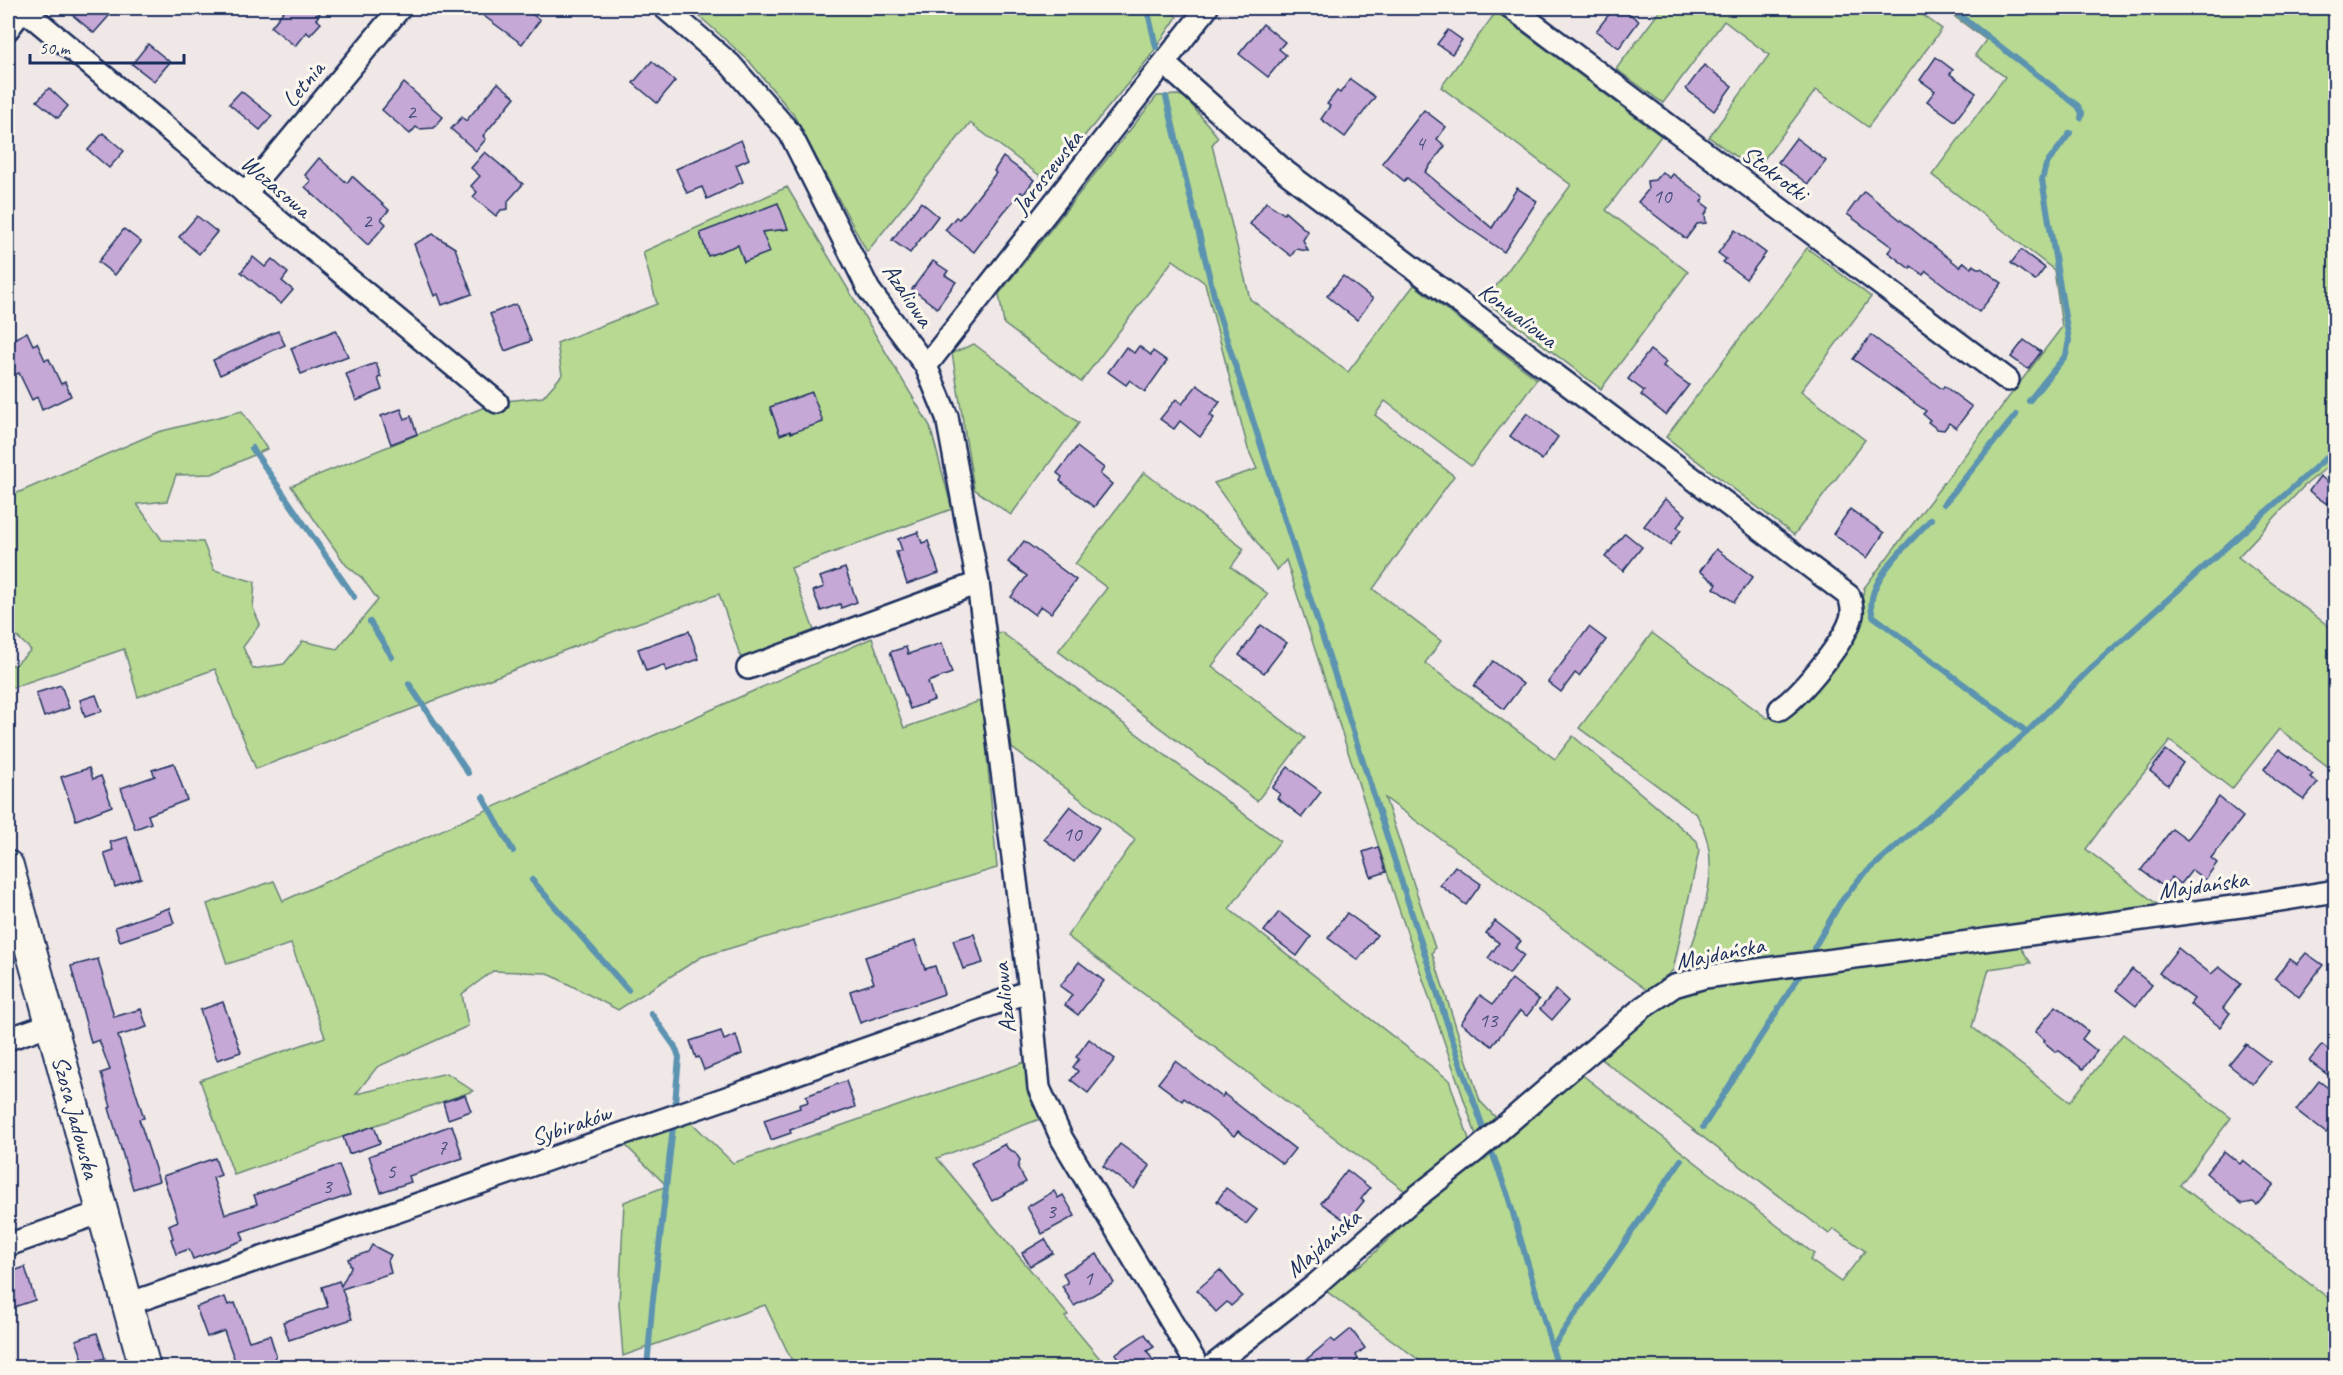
<svg xmlns="http://www.w3.org/2000/svg" width="2343" height="1375" viewBox="0 0 2343 1375" font-family="Caveat,sans-serif">
<style>
.green{fill:#b7d992;stroke:#698478;stroke-width:1.5}
.lines{fill:none;stroke-linecap:round;stroke-linejoin:round}
.stream{stroke:#5c93b0;stroke-width:6}
.building{fill:#c5a8d5;stroke:#1b2f5e;stroke-width:1.5}
.street-casing{stroke:#1b2f5e;stroke-width:26}
.secondary-casing{stroke:#1b2f5e;stroke-width:34}
.street{stroke:#fbf7ec;stroke-width:21}
.secondary{stroke:#fbf7ec;stroke-width:30}
.labels{text-anchor:middle;stroke-width:6;stroke-linejoin:round;paint-order:stroke}
.number-label{font-size:21px;fill:#464d7c}
.street-label{font-size:24px;fill:#1b2f5e;stroke:#fbf7ec}
</style>
<rect width="100%" height="100%" fill="#f0e7e7"/>
<filter id="ink" filterUnits="userSpaceOnUse"><feTurbulence type="fractalNoise" baseFrequency=".0167" numOctaves="2"/><feDisplacementMap in="SourceGraphic" scale="12" xChannelSelector="R" yChannelSelector="G"/><feConvolveMatrix kernelMatrix="1 2 1 2 8 2 1 2 1" color-interpolation-filters="sRGB"/></filter>
<g filter="url(#ink)">
<g class="green">
<path d="M702 8H1167L1177 17 1149 58 1047 181 970 123 867 252 793 114 749 61 697 14Z"/>
<path d="M1662 8H1913L1942 29 1868 127 1816 90 1755 171 1709 137 1769 55 1724 21 1663 103 1616 69Z"/>
<path d="M1943 8H2335V461L2304 486 2238 557 2335 631V772L2279 729 2232 789 2170 741 2121 801 2086 849 2158 905 1682 974C1699 921 1727 868 1697 815L1579 728 1652 633 1767 718 1786 715 1861 606 1864 588 2062 327 2054 270 1932 175 2005 77 1975 55 1986 40Z"/>
<path d="M1496 12 1661 136 1606 210 1688 272 1601 389 1485 301 1571 185 1441 87Z"/>
<path d="M1178 95 1185 97 1218 137 1212 145 1250 299 1348 372 1414 285 1537 379 1471 466 1385 401 1375 415 1454 476 1373 589 1441 641 1425 663 1555 759 1573 736 1697 841 1699 851 1673 970 1648 991 1385 798 1435 948 1432 953 1480 1101 1499 1121 1477 1138 1397 903 1286 560 1277 570 1214 483 1257 469 1248 449 1205 283 1173 260 1081 382 1004 324 999 294 1157 96Z"/>
<path d="M787 187 930 426 952 509 791 568 815 633 742 661 719 594 615 631 256 769 215 669 138 697 124 649 8 689V666L16 664 31 650 8 628V497L158 432 242 411 267 449 212 474 176 475 167 501 137 504 162 540 203 542 214 570 255 582 253 608 260 624 243 647 253 669 284 664 303 641 337 649 378 600 362 578 346 565 291 486 497 402 543 397 562 375 557 343 657 304 643 252Z"/>
<path d="M1807 248 1871 297 1801 391 1865 440 1794 535 1666 437Z"/>
<path d="M974 344 1079 423 1011 515 974 489 952 353Z"/>
<path d="M1144 472 1244 549 1231 567 1268 594 1212 666 1305 738 1257 801 1058 651 1107 588 1075 564Z"/>
<path d="M1001 632 1280 841 1229 909 1449 1080 1471 1145 1405 1191 1067 936 1135 840 1012 748 997 635Z"/>
<path d="M872 638 904 728 982 700 997 868 701 957 618 1010 547 973 493 971 462 994 468 1026 377 1067 356 1094 447 1073 473 1091 234 1175 200 1080 325 1037 291 944 227 964 207 904 274 881 283 901Z"/>
<path d="M2019 945 2031 963 1989 969 1972 1027 2070 1102 2123 1034 2231 1118 2180 1185 2335 1303V1367H1419L1423 1363 1322 1288 1365 1262 1419 1209 1459 1175 1486 1159 1581 1074 1814 1254 1810 1260 1841 1282 1865 1251 1834 1229 1829 1234 1600 1058 1664 1003 1679 994 1706 985Z"/>
<path d="M1028 1061 1040 1119 937 1158 1068 1315 1065 1317 1107 1367H795L765 1305 623 1356 619 1304 624 1202 667 1186 620 1140 686 1117 733 1163Z"/>
</g>
<g class="lines">
<g class="stream">
<path d="M1147 8 1156 47"/>
<path d="M1950 8 2078 106 2082 113 2081 118"/>
<path d="M1166 97 1218 312 1458 1057 1483 1127"/>
<path d="M2029 401 2066 355 2069 340 2042 180 2046 165 2070 133"/>
<path d="M252 448 354 597"/>
<path d="M1944 504 2016 415"/>
<path d="M1931 519C1911 542 1861 583 1873 616L2027 732"/>
<path d="M370 622 392 657"/>
<path d="M409 684 468 773"/>
<path d="M483 797 513 851"/>
<path d="M532 880 628 990"/>
<path d="M1814 948 1840 903 1860 878 2027 732 2090 669 2336 449"/>
<path d="M651 1013 675 1047 679 1057 675 1103"/>
<path d="M1703 1127 1800 975"/>
<path d="M1493 1155 1508 1196 1558 1368"/>
<path d="M1552 1348 1681 1160"/>
<path d="M647 1368 652 1308 673 1127"/>
</g>
</g>
<g class="building">
<path d="M64 8H116L94 33Z"/>
<path d="M286 8H312L320 14 316 19 321 23 310 35 306 32 295 46 271 27Z"/>
<path d="M473 8H523L540 20 522 44Z"/>
<path d="M1614 8H1621L1639 21 1619 48 1596 31Z"/>
<path d="M1263 24 1285 42 1279 49 1286 55 1268 77 1239 54Z"/>
<path d="M1448 30 1462 40 1452 54 1437 44Z"/>
<path d="M148 44 170 62 154 81 132 64Z"/>
<path d="M1936 57 1953 70 1950 74 1976 93 1955 121 1927 101 1935 91 1920 80Z"/>
<path d="M652 61 675 81 657 103 633 83Z"/>
<path d="M1704 65 1732 86 1714 111 1686 89Z"/>
<path d="M1350 79 1375 97 1345 137 1321 119 1330 106 1327 104 1337 91 1340 93Z"/>
<path d="M404 83 443 117 434 128 419 129 416 127 410 134 382 110Z"/>
<path d="M498 83 515 97 483 136 486 139 476 151 451 129 462 117 466 121Z"/>
<path d="M49 88 68 106 58 118 37 101Z"/>
<path d="M241 91 272 116 260 130 229 104Z"/>
<path d="M1424 110 1446 127 1437 139 1445 146 1425 172 1492 228 1517 188 1537 201 1504 252 1459 221 1407 178 1404 181 1382 163Z"/>
<path d="M103 133 124 151 109 168 88 150Z"/>
<path d="M1796 138 1826 161 1808 184 1778 162Z"/>
<path d="M741 140 749 159 736 165 743 182 707 199 702 187 687 193 676 169Z"/>
<path d="M485 152 523 184 508 201V209L501 210 496 216 473 197 477 192 471 186 480 176 471 168Z"/>
<path d="M1003 157 1034 180 1024 194 1021 192 1003 213 974 252 945 230 956 217 959 219 968 209 996 173 994 171Z"/>
<path d="M319 158 347 183 352 176 389 210 381 219 386 224 368 245 305 187 311 181 305 175Z"/>
<path d="M1662 172 1670 178 1673 174 1704 197 1701 202 1709 208 1705 215 1706 223 1697 224 1686 239 1638 202 1648 190 1647 181 1655 180Z"/>
<path d="M1864 191 1960 267 1964 262 1971 268 1974 265 1977 268H1981L2002 283 1979 312 1926 271 1923 275 1911 266 1910 269 1888 252 1892 247 1847 214Z"/>
<path d="M921 202 938 216 910 253 892 240Z"/>
<path d="M1266 202 1284 214 1285 212 1308 232 1303 240 1308 251 1296 249 1291 256 1250 224Z"/>
<path d="M778 203 788 229 762 232 770 252 744 262 738 245 708 256 700 233Z"/>
<path d="M197 216 217 232 199 254 179 237Z"/>
<path d="M124 229 141 242 115 275 98 262Z"/>
<path d="M1735 230 1766 253 1746 279 1723 262 1726 259 1718 253Z"/>
<path d="M433 234 455 248 472 294 442 305 438 294 434 296 414 244Z"/>
<path d="M2021 250 2045 268 2035 281 2011 263Z"/>
<path d="M253 257 265 267 272 259 288 273 282 281 293 290 281 304 241 272Z"/>
<path d="M933 261 948 271 945 275 956 282 937 308 912 289Z"/>
<path d="M1343 276 1373 299 1357 320 1327 296Z"/>
<path d="M516 304 531 341 505 351 490 314Z"/>
<path d="M336 330 348 356 301 374 291 348Z"/>
<path d="M278 331 285 345 220 375 213 360Z"/>
<path d="M27 332 33 345 37 343 45 360 49 359 61 384 65 382 71 396 42 410 37 397 32 400 19 373 14 375 8 362V342Z"/>
<path d="M1871 335 1942 389 1944 386 1972 407 1956 428 1949 423 1944 430 1937 429 1928 422 1930 420 1923 414 1926 411 1853 359Z"/>
<path d="M2024 340 2041 352 2028 369 2011 357Z"/>
<path d="M1139 346 1151 355 1153 351 1167 361 1145 392 1130 380 1126 385 1108 372 1126 347 1134 353Z"/>
<path d="M1650 350 1666 362 1663 366 1689 385 1666 415 1641 395 1644 391 1628 379Z"/>
<path d="M376 363 381 377 378 378 382 390 356 401 346 374Z"/>
<path d="M1197 385 1220 402 1210 415 1214 418 1200 437 1180 421 1174 429 1160 419 1176 399 1182 404Z"/>
<path d="M812 392 823 422 791 433 790 431 780 435 770 407Z"/>
<path d="M401 409 405 419 411 416 417 434 391 444 381 416Z"/>
<path d="M1527 413 1558 437 1542 460 1510 436Z"/>
<path d="M1077 447 1104 468 1100 474 1112 484 1094 507 1060 481 1062 477 1057 473Z"/>
<path d="M2320 476 2336 488V492L2327 504 2309 491Z"/>
<path d="M1665 499 1686 515 1677 527 1681 530 1670 545 1644 526Z"/>
<path d="M1850 509 1884 533 1867 558 1833 534Z"/>
<path d="M918 532 922 543 928 541 939 573 907 584 896 552 902 550 898 539Z"/>
<path d="M1625 533 1642 547 1623 571 1605 557Z"/>
<path d="M1024 541 1076 580 1051 613 1041 606 1035 615 1011 597 1027 576 1008 562Z"/>
<path d="M1716 549 1753 577 1734 602 1714 588 1717 584 1700 571Z"/>
<path d="M845 568 857 602 841 608 840 604 821 611 813 591 824 587 820 577Z"/>
<path d="M1261 625 1287 643 1264 673 1239 655Z"/>
<path d="M1589 627 1606 640 1579 676 1575 673 1561 692 1548 682Z"/>
<path d="M689 631 699 659 666 671 664 665 646 671 638 649Z"/>
<path d="M942 643 952 673 928 682 934 700 910 709 890 652 906 647 908 654Z"/>
<path d="M1493 661 1523 684 1504 709 1474 686Z"/>
<path d="M61 685 69 708 44 717 36 693Z"/>
<path d="M96 695 102 711 85 717 80 700Z"/>
<path d="M2279 749 2313 774 2310 777 2318 783 2304 800 2275 780 2264 769Z"/>
<path d="M2166 750 2183 763 2168 785 2150 771Z"/>
<path d="M174 763 187 800 148 815 151 823 135 829 121 788 155 776 152 770Z"/>
<path d="M1288 767 1321 792 1302 817 1277 798 1280 794 1272 788Z"/>
<path d="M89 768 93 779 101 776 112 806 76 820 61 777Z"/>
<path d="M2219 797 2243 817 2211 858 2217 863 2205 880 2192 870 2181 884 2172 877 2164 887 2141 870 2172 829 2187 840Z"/>
<path d="M1070 806 1099 828 1074 862 1044 839Z"/>
<path d="M127 837 141 878 115 887 104 853 113 850 110 842Z"/>
<path d="M1378 847 1386 872 1371 877 1363 852Z"/>
<path d="M1455 866 1481 884 1466 905 1440 885Z"/>
<path d="M169 908 174 923 120 941 115 927Z"/>
<path d="M1279 912 1311 937 1297 956 1264 931Z"/>
<path d="M1347 913 1377 935 1358 960 1328 938Z"/>
<path d="M1495 921 1521 941 1515 948 1524 955 1509 974 1488 958 1499 943 1486 933Z"/>
<path d="M974 934 983 963 963 969 953 940Z"/>
<path d="M915 941 925 969 935 966 944 994 860 1023 850 991 874 983 865 957Z"/>
<path d="M2178 948 2211 974 2219 967 2241 984 2223 1008 2230 1013 2220 1027 2190 1004 2194 999 2159 973Z"/>
<path d="M2306 953 2323 965 2299 997 2275 978 2290 959 2297 964Z"/>
<path d="M98 959 114 1017 141 1009 147 1027 118 1036 144 1118 139 1119 159 1181 133 1189 109 1108 111 1107 101 1073 110 1070 99 1040 91 1043 71 966Z"/>
<path d="M1079 962 1104 981 1078 1015 1065 1005 1072 995 1060 986Z"/>
<path d="M2132 969 2152 985 2136 1006 2116 990Z"/>
<path d="M1512 979 1539 1000 1527 1016 1520 1011 1492 1046 1461 1023 1480 995 1493 1004Z"/>
<path d="M1556 990 1568 1001 1552 1020 1540 1009Z"/>
<path d="M223 1002 241 1052 217 1060 200 1010Z"/>
<path d="M2056 1006 2088 1031 2082 1039 2097 1051 2083 1069 2058 1050 2056 1052 2044 1042 2045 1040 2035 1032Z"/>
<path d="M721 1031 724 1040 736 1035 742 1054 704 1070 699 1057 696 1058 690 1041Z"/>
<path d="M1089 1039 1115 1059 1088 1093 1071 1080 1078 1071 1073 1067 1079 1059 1076 1057Z"/>
<path d="M2246 1044 2270 1062 2253 1084 2229 1065Z"/>
<path d="M2322 1045 2336 1056V1065L2328 1075 2309 1061Z"/>
<path d="M1175 1061 1222 1097 1224 1094 1295 1149 1283 1164 1238 1131 1234 1136 1184 1098 1182 1101 1158 1083Z"/>
<path d="M846 1081 855 1107 790 1130 791 1133 771 1140 764 1120 800 1108 799 1105 808 1102 806 1096Z"/>
<path d="M2319 1081 2336 1094V1121L2326 1133 2296 1110Z"/>
<path d="M465 1095 471 1111 448 1119 443 1102Z"/>
<path d="M452 1125 463 1158 409 1176 411 1182 381 1192 369 1156Z"/>
<path d="M374 1126 380 1143 349 1154 343 1137Z"/>
<path d="M1005 1144 1008 1149 1015 1152 1020 1160 1018 1168 1026 1182 992 1201 971 1163Z"/>
<path d="M1120 1144 1150 1166 1134 1189 1103 1166Z"/>
<path d="M2224 1151 2240 1164 2243 1160 2274 1184 2257 1205 2253 1202 2242 1204 2206 1173Z"/>
<path d="M215 1158 221 1175 213 1178 225 1214 257 1204 254 1195 339 1165 350 1195 241 1232 244 1240 193 1259 189 1249 176 1254 171 1239 173 1238 169 1225 178 1221 163 1176Z"/>
<path d="M1347 1170 1370 1188 1361 1199 1364 1201 1347 1222 1321 1203Z"/>
<path d="M1226 1188 1257 1210 1246 1224 1217 1201Z"/>
<path d="M1054 1191 1058 1198 1063 1195 1075 1216 1042 1234 1027 1207Z"/>
<path d="M1045 1239 1053 1253 1030 1266 1022 1253Z"/>
<path d="M372 1245 391 1255 388 1261 391 1273 342 1289 352 1319 289 1340 283 1322 328 1307 322 1287 339 1281 341 1286 351 1267 348 1259 368 1252Z"/>
<path d="M1097 1254 1114 1283 1074 1306 1062 1286 1068 1283 1063 1273Z"/>
<path d="M25 1267 35 1300 8 1309V1273Z"/>
<path d="M1220 1270 1242 1296 1231 1306 1227 1302 1216 1312 1197 1290Z"/>
<path d="M225 1297 228 1305 235 1303 249 1341 270 1335 276 1355 269 1368H232L234 1358 224 1331 207 1337 196 1307Z"/>
<path d="M1351 1329 1365 1348 1356 1355 1358 1359 1348 1368H1296L1331 1339 1335 1342Z"/>
<path d="M97 1333 105 1358 85 1365 76 1340Z"/>
<path d="M1145 1334 1154 1347 1147 1351 1154 1362 1145 1368H1104L1118 1358 1115 1354Z"/>
</g>
<g class="lines">
<g class="street-casing">
<g id="street">
<path d="M665 8 730 64 790 133 869 290 926 366 947 417 978 583 1030 991 1039 1088 1062 1139 1199 1368"/>
<path d="M1512 8 2008 380"/>
<path d="M23 9 497 402"/>
<path d="M8 29 24 8"/>
<path d="M1165 64 1287 173 1849 596C1851 602 1853 608 1852 615 1847 640 1801 694 1780 709"/>
<path d="M245 194 400 8"/>
<path d="M926 366 1207 8"/>
<path d="M748 668 978 583"/>
<path d="M8 1039 51 1024"/>
<path d="M8 1245 102 1212"/>
<path d="M128 1304 732 1096 1030 991"/>
<path d="M1210 1368 1314 1286 1410 1202 1474 1152 1642 1008 1674 986 1705 977 2248 905 2336 891"/>
</g>
</g>
<g class="secondary-casing">
<path id="secondary" d="M8 866 145 1368"/>
</g>
<use href="#street" class="street"/>
<use href="#secondary" class="secondary"/>
</g>
</g>
<g class="labels">
<g class="number-label">
<text x="411" y="119">2</text>
<text x="1420" y="150">4</text>
<text x="1662" y="203">10</text>
<text x="367" y="228">2</text>
<text x="1072" y="841">10</text>
<text x="1488" y="1027">13</text>
<text x="442" y="1154">7</text>
<text x="391" y="1178">5</text>
<text x="327" y="1193">3</text>
<text x="1051" y="1218">3</text>
<text x="1088" y="1285">1</text>
</g>
<g class="street-label">
<text transform="translate(303 84) rotate(-50)" y="8">Letnia</text>
<text transform="translate(1047 172) rotate(-52)" y="8">Jaroszewska</text>
<text transform="translate(1775 173) rotate(37)" y="8">Stokrotki</text>
<text transform="translate(276 186) rotate(40)" y="8">Wczasowa</text>
<text transform="translate(908 295) rotate(56)" y="8">Azaliowa</text>
<text transform="translate(1518 315) rotate(37)" y="8">Konwaliowa</text>
<text transform="translate(2203 885) rotate(-8)" y="8">Majdańska</text>
<text transform="translate(1720 953) rotate(-11)" y="8">Majdańska</text>
<text transform="translate(1004 998) rotate(-96)" y="8">Azaliowa</text>
<text transform="translate(76 1117) rotate(75)" y="8">Szosa Jadowska</text>
<text transform="translate(571 1125) rotate(-19)" y="8">Sybiraków</text>
<text transform="translate(1323 1243) rotate(-41)" y="8">Majdańska</text>
</g>
</g>
<rect width="2343" height="1375" fill="none" stroke="#fbf7ec" stroke-width="30"/>
<rect x="15" y="15" width="2313" height="1345" fill="none" stroke="#1b2f5e" stroke-width="2" filter="url(#ink)"/>
<path d="M30 54v9h154v-9" fill="none" stroke="#1b2f5e" stroke-width="3"/>
<text x="39" y="54" font-size="18" fill="#1b2f5e" stroke="#fbf7ec" stroke-width="4.5" paint-order="stroke">50 m</text>
</svg>
